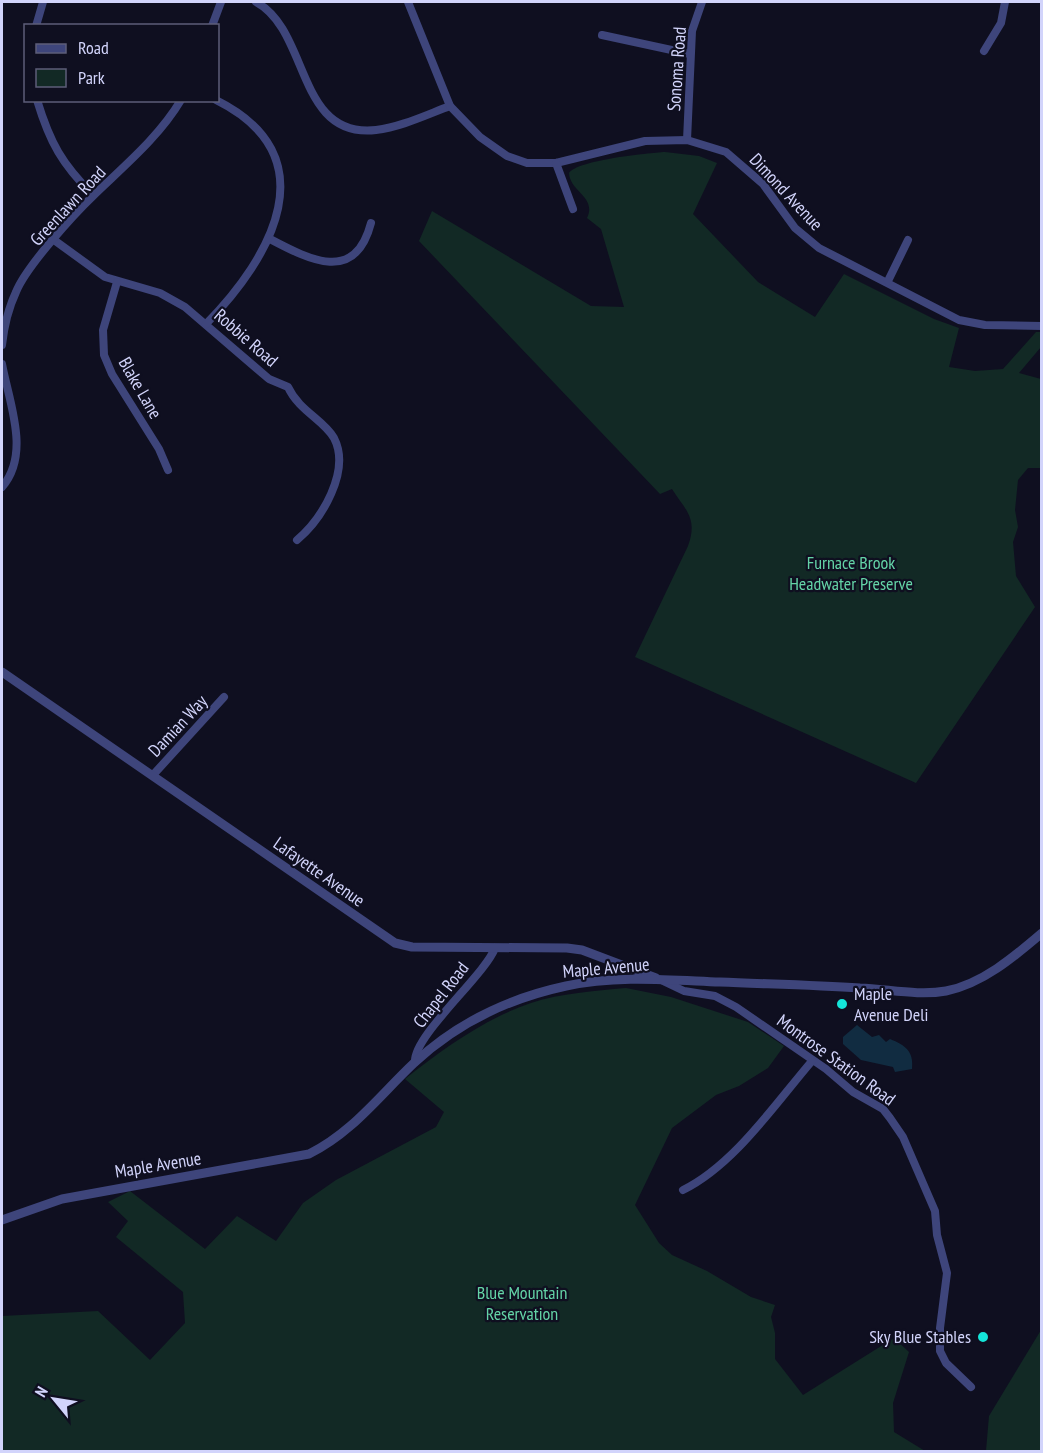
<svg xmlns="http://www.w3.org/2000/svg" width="1043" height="1453" viewBox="0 0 1043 1453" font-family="'PT Sans Narrow',sans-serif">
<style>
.green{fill:#122925}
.water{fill:#112c41}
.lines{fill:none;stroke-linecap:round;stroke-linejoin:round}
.minor{stroke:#3e457b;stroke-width:8}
.tertiary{stroke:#3e457b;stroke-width:9}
.poi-dot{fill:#14e5d9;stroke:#0f0f20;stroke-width:2}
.labels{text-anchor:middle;stroke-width:4.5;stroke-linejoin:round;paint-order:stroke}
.street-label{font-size:18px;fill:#d2d4fb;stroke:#0f0f20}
.park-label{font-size:18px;fill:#64d4a7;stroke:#0f0f20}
.poi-label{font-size:18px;fill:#d2d4fb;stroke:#0f0f20;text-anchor:start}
</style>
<rect width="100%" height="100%" fill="#0f0f20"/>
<g class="green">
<path d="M665 152 699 156 717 163 693 214 758 282 815 317 844 274 934 319 959 328 949 367 975 371 1003 369 1036 332H1041V347L1019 373 1041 379V468H1028L1018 480 1015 510 1018 527 1013 542 1016 576 1035 607 916 783 635 657 688 546C698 518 686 511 672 489L660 494 419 241 432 211 591 306 624 307 601 229 587 218C597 197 570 192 569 173 578 160 648 153 665 152Z"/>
<path d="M626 988 671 997 748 1022 784 1046 768 1068 739 1086 716 1095 672 1128 635 1205 659 1243 672 1255 707 1271 751 1297 775 1305 771 1317 775 1333V1359L803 1395 894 1338 909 1352 893 1403 894 1432 925 1451 2 1452V1316L98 1311 150 1360 185 1323 183 1292 116 1237 128 1221 108 1202 130 1191 205 1249 237 1216 276 1241 303 1203 336 1180 436 1127 444 1112 405 1079C443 1049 484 1019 531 1003 562 993 594 991 626 988Z"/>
<path d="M1041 1330V1451H986L989 1416Z"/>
</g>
<path class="water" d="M857 1025 872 1037 879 1035 886 1042 890 1039C905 1045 914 1051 912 1069L895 1072 893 1067 861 1060 843 1044V1037Z"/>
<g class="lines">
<g class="minor">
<path d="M256 2C310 31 296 139 376 130 401 127 426 115 450 106"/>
<path d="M408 2 450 106 480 137 507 156 527 163H556L645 141 687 140 726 152 763 184 795 228 819 248 959 320 985 325 1042 326"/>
<path d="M36 26 43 2"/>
<path d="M212 26 221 2"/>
<path d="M602 35 690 54"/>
<path d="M984 51 1001 23 1005 2"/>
<path d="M37 100C50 143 62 164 93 195"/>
<path d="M687 140 692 31 702 2"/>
<path d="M556 163 573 209"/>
<path d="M270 239C310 260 355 284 371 223"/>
<path d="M54 240 105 277 160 293 185 307 269 379 288 387C299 411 324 420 334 438 351 471 322 519 297 540"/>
<path d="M888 281 908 240"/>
<path d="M117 282 103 330 104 355 112 374 159 449 168 470"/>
<path d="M206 324C272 257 329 156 216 100"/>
<path d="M2 345C4 327 8 309 16 292 26 267 73 215 94 195 124 166 159 137 181 100"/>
<path d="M2 364C9 402 31 454 2 487"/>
<path d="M153 775 224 697"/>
<path d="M661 980 684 991 715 996 736 1007 826 1069 853 1092 883 1109 890 1118 903 1137 935 1211 937 1235 947 1273 940 1328V1351L946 1363 971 1387"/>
<path d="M415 1062C413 1036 485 975 495 948"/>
<path d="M683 1190C734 1165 775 1104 812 1061"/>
</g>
<g class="tertiary">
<path d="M2 672 395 943 412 947 567 948 582 950 656 978"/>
<path d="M2 1220 62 1199 309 1154C352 1133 380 1095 414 1063 457 1023 510 998 566 986 616 975 669 980 720 982 766 984 813 985 860 988 888 989 918 996 946 991 982 984 1014 957 1042 933"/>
</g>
</g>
<g class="poi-dot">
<circle cx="842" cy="1004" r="6"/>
<circle cx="983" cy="1337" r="6"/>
</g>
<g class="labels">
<g class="street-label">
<text transform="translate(677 69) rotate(-86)" y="6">Sonoma Road</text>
<text transform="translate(786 192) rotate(47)" y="6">Dimond Avenue</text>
<text transform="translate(68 206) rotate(-47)" y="6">Greenlawn Road</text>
<text transform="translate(246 338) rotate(41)" y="6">Robbie Road</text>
<text transform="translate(140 388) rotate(60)" y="6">Blake Lane</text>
<text transform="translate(178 726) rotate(-47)" y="6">Damian Way</text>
<text transform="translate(319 872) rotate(35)" y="6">Lafayette Avenue</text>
<text transform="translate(606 968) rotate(-5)" y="6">Maple Avenue</text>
<text transform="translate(441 995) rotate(-52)" y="6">Chapel Road</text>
<text transform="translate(836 1060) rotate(36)" y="6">Montrose Station Road</text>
<text transform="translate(158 1165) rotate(-9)" y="6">Maple Avenue</text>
</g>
<g class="park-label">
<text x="851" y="569">Furnace Brook<tspan x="851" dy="21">Headwater Preserve</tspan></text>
<text x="522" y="1299">Blue Mountain<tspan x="522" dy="21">Reservation</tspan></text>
</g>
<g class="poi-label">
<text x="854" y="1000">Maple<tspan x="854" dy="21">Avenue Deli</tspan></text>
<text x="971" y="1343" text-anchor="end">Sky Blue Stables</text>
</g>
</g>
<rect width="1043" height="1453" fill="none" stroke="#d2d4fb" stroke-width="6"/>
<rect x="24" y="24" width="195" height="78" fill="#0f0f20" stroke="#5d5e78" stroke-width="1.5"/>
<rect x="36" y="44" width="30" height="9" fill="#3e457b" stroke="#5d5e78" stroke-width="1.5"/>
<text x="78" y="54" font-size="18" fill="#d2d4fb">Road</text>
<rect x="36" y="69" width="30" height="18" fill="#122925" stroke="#5d5e78" stroke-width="1.5"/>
<text x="78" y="84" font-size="18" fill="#d2d4fb">Park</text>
<g transform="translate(54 1399) rotate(300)" stroke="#0f0f20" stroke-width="4.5" paint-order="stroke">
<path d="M0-4.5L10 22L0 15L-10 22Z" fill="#d2d4fb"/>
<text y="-9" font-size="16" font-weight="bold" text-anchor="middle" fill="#d2d4fb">N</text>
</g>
</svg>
